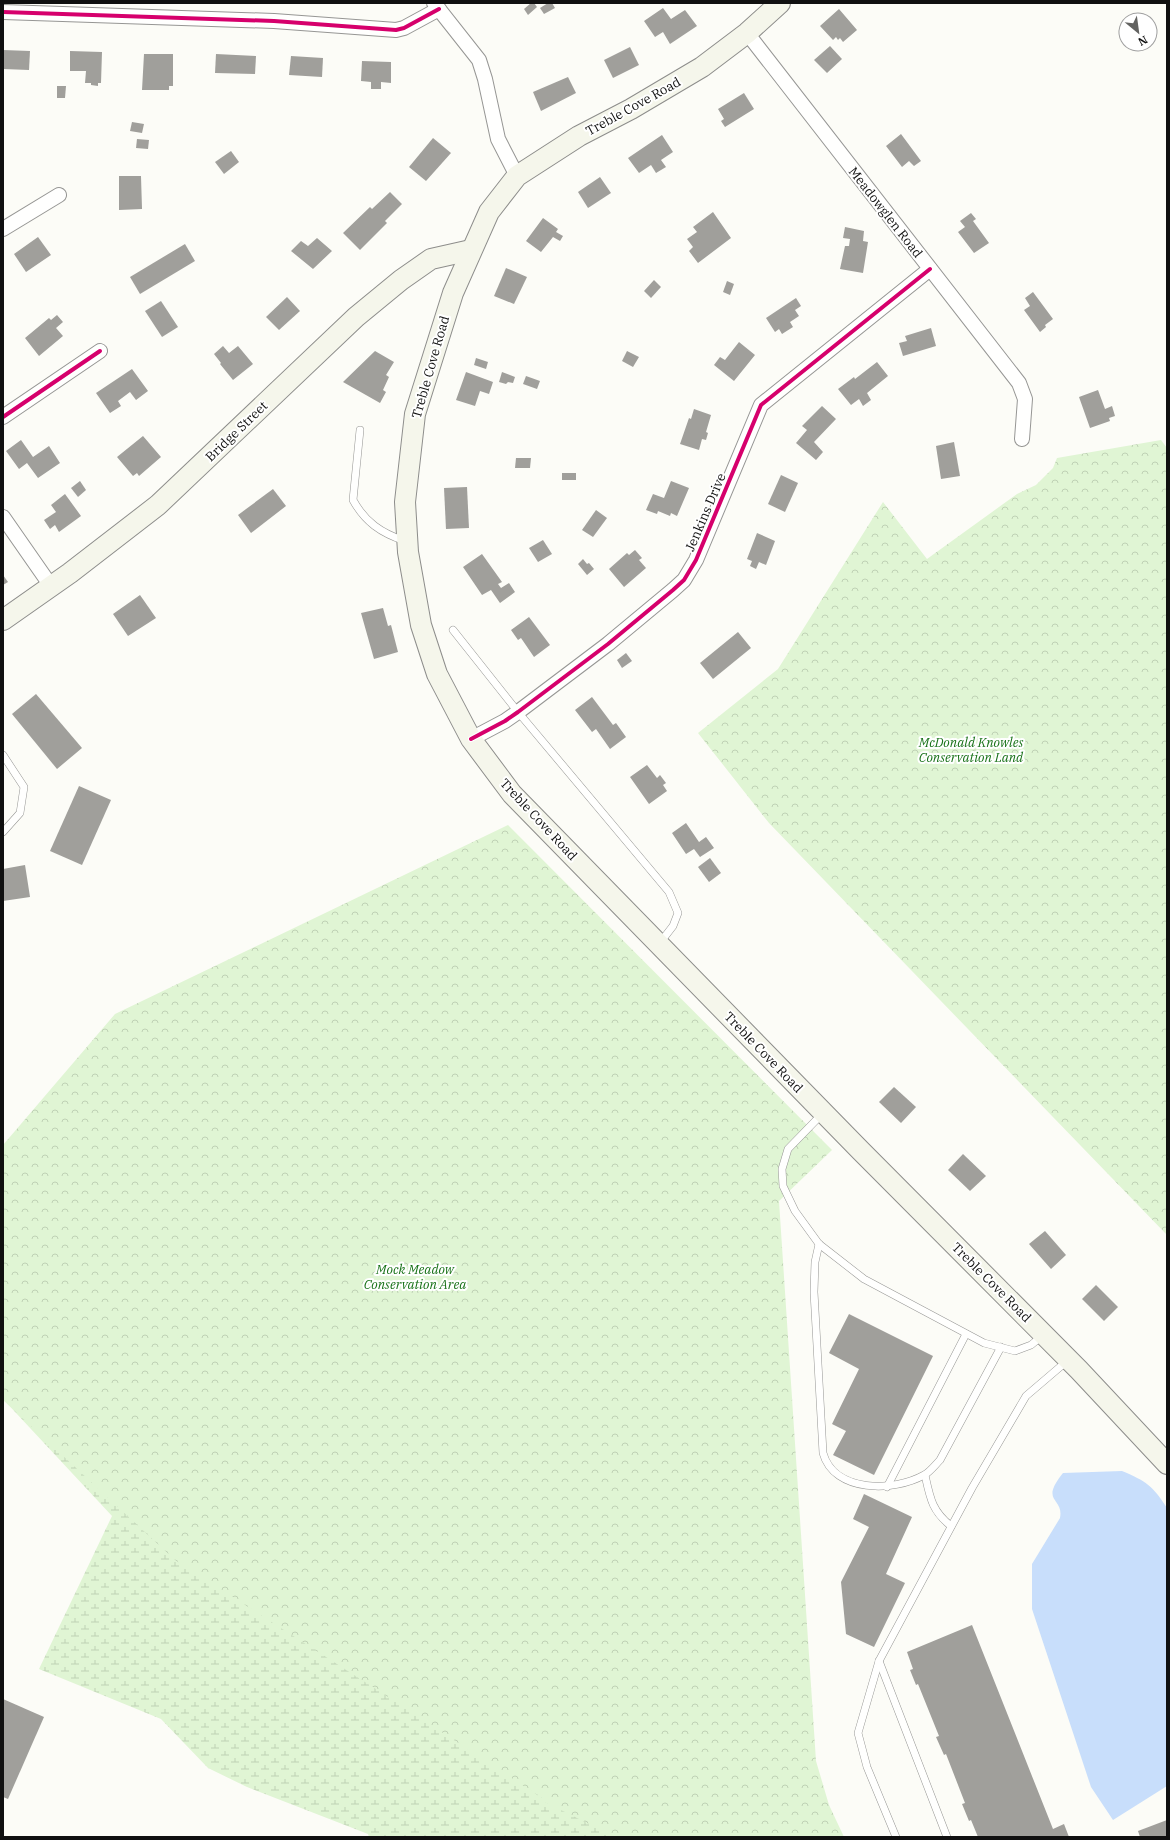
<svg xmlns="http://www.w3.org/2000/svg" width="1170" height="1840" viewBox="0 0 1170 1840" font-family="'IBM Plex Serif',serif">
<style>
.wetland{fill:url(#wetland-marsh)}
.park{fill:url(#park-crowns)}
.water{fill:#c8defb}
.building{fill:#a09f9b}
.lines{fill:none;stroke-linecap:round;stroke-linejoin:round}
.service-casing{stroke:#969694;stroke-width:8}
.minor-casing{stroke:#969694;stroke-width:16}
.secondary-casing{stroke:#8d8d8b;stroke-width:22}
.service{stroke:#fffffe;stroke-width:7}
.minor{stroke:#fffffe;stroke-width:14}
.secondary{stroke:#f5f6eb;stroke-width:20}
.cycleway-casing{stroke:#fff;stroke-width:6}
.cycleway{stroke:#d6006c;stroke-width:4}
.labels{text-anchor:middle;stroke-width:4;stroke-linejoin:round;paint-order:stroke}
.street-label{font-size:13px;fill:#101010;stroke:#fff}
.park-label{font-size:13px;font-style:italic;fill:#177117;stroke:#fff}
</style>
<defs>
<pattern id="wetland-marsh" width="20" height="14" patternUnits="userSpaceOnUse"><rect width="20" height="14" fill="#e0f5d4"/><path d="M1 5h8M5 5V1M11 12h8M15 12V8" fill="none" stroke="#bfd1b5"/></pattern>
<pattern id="park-crowns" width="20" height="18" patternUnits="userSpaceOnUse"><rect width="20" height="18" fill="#e0f5d4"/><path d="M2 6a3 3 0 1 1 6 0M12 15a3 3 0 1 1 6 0" fill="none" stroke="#bfd1b5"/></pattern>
</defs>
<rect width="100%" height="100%" fill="#fcfcf7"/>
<path class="wetland" d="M3 1180 811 1837H369L368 1834 247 1787 208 1768 161 1719 39 1669 112 1516 3 1399Z"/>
<g class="park">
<path d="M1161 440 1167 448V1235L769 823 698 733 778 669 883 502 927 559 1017 494 1036 485 1053 468 1057 458Z"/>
<path d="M508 825 832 1150 779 1201 816 1761 829 1805 844 1837H615L541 1800 542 1798 379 1691 175 1560 3 1400V1145L115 1014Z"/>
</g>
<path class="water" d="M1122 1471C1146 1481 1153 1486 1167 1508V1786L1113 1820 1091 1787 1032 1609V1564L1060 1518C1064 1497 1039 1503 1063 1473Z"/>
<g class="building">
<path d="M531 3H534L537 7 528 15 524 9Z"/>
<path d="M548 3H552L555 8 544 14 540 8Z"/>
<path d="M663 8 671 19 685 10 697 26 670 44 663 32 655 37 644 21Z"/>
<path d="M839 9 857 30 843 42 840 38 838 40 836 37 833 40 820 26Z"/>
<path d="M830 46 842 59 827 73 814 60Z"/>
<path d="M630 47 639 65 613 78 604 60Z"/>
<path d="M3 50 30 51 29 70 3 69Z"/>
<path d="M70 51 102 52 101 83H98V86L91 85V83H85L86 71H70Z"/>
<path d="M144 54H173V86H169V90H142Z"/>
<path d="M216 54 256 56 255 74 215 73Z"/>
<path d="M291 56 323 58 322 77 289 75Z"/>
<path d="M362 61 391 62V83L381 82V89H371V82L361 81Z"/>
<path d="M568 77 576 93 541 111 533 92Z"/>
<path d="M57 86H66L65 98H57Z"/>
<path d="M744 93 754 109 725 127 721 121 724 119 718 109Z"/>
<path d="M132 122 144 124 142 133 130 131Z"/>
<path d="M901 134 921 161 914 166 909 161 902 167 886 146Z"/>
<path d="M662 135 673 152 661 160 666 167 656 173 651 165 639 173 628 158Z"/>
<path d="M433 138 451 153 426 181 409 167Z"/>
<path d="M137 139 149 140 148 149 136 148Z"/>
<path d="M231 151 239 162 224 174 215 162Z"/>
<path d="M119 176H141L142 209 119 210Z"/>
<path d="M600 177 611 193 588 208 578 192Z"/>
<path d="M390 192 402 204 385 221 387 223 360 250 343 233 370 207 372 209Z"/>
<path d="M713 212 731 238 698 263 689 251 693 247 687 239 697 232 693 227Z"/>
<path d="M971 213 976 219 973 221 989 243 974 253 958 232 965 227 960 221Z"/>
<path d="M543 218 558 229 556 232 563 236 560 241 553 237 541 252 526 241Z"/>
<path d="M845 227 864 231 863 241 868 242 863 273 840 269 845 246H849L850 239 843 238Z"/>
<path d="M38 237 51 255 26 272 14 254Z"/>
<path d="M317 238 332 251 313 269 291 251 301 241 308 246Z"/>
<path d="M185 244 195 261 140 294 130 277Z"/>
<path d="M506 268 527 277 514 304 494 296Z"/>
<path d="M654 280 661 287 651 298 644 291Z"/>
<path d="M727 281 734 284 730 295 723 292Z"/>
<path d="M1033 292 1053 319 1045 325 1046 327 1040 332 1024 310 1030 306 1025 298Z"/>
<path d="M287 297 300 311 279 330 266 317Z"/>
<path d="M796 298 801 306 795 310 799 316 790 322 793 327 782 334 779 329 775 332 766 318Z"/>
<path d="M161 301 178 327 162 337 145 311Z"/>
<path d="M57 315 63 322 56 328 63 336 39 356 25 338 49 318 51 320Z"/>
<path d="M931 328 936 346 903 356 899 343 907 341 905 336Z"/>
<path d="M739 342 755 355 734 381 714 365 720 357 725 360Z"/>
<path d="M223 346 229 353 238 346 253 364 233 380 220 364 221 363 214 354Z"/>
<path d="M375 351 394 362 386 375 389 377 383 390 386 392 380 403 343 382Z"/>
<path d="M627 351 639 357 633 367 622 361Z"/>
<path d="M476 358 488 362 486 369 474 365Z"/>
<path d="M877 362 888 376 867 393 871 400 863 406 859 399 851 405 838 389 854 377 855 379Z"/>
<path d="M132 369 148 391 136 400 130 392 118 401 121 406 110 413 96 393Z"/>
<path d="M466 372 493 382 489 394 480 391 475 406 456 400Z"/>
<path d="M502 372 515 377 513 383 508 382 506 384 499 382Z"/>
<path d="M526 376 540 381 537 389 523 384Z"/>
<path d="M1098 390 1105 409 1112 406 1115 416 1109 418 1110 421 1090 428 1079 397Z"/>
<path d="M822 406 836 419 814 442 823 452 816 460 796 443 807 430 802 426Z"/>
<path d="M694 409 711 415 706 432 708 433 706 440 702 439 699 450 680 444 689 418 691 419Z"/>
<path d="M143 436 161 457 139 476 137 473 133 476 117 457Z"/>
<path d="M21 440 33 457 49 446 60 463 38 478 27 463 19 469 6 451Z"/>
<path d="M954 442 960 476 941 479 936 446Z"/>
<path d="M516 458H531L530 468H515Z"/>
<rect x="562" y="473" width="14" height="7"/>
<path d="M781 475 798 483 785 512 768 504Z"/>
<path d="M80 481 86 490 78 497 71 488Z"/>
<path d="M671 481 689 488 677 516 671 513 670 516 658 511 657 514 646 510 653 494 664 498Z"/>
<path d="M467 487 469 528 446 529 444 488Z"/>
<path d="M273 489 286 506 251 533 238 515Z"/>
<path d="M65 494 81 516 59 532 55 525 50 529 44 520 56 512 51 505Z"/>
<path d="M596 510 607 518 593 537 582 530Z"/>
<path d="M757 533 775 541 766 565 759 562 756 569 750 566 752 561 747 559Z"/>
<path d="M543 540 552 554 538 562 529 548Z"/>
<path d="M635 550 642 558 639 560 646 568 624 587 609 569 627 553 629 555Z"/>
<path d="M482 554 502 582 498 584 501 588 509 583 515 592 500 603 491 590 482 595 463 567Z"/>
<path d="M583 559 587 564 589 563 594 569 587 575 578 564Z"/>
<path d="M3 575 8 582 3 585Z"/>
<path d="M140 595 156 618 128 636 113 614Z"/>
<path d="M383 608 388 626 391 625 398 652 374 659 361 613Z"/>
<path d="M529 617 550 645 534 657 521 638 518 640 511 630Z"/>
<path d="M738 632 751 648 713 679 700 663Z"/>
<path d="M626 653 632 661 622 668 617 660Z"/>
<path d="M36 694 82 748 57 769 12 714Z"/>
<path d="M592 697 613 725 616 723 626 737 610 749 596 729 592 732 575 710Z"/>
<path d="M647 765 657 778 660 775 666 783 663 785 667 791 649 804 630 777Z"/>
<path d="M79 786 111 800 82 865 50 851Z"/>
<path d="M686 823 699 842 706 837 714 848 700 857 694 849 686 854 672 833Z"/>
<path d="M710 858 721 873 709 882 698 867Z"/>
<path d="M25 865 30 897 3 901V869Z"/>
<path d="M894 1087 916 1107 901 1123 879 1102Z"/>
<path d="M963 1154 986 1176 970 1191 948 1170Z"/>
<path d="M1045 1231 1066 1255 1051 1269 1029 1244Z"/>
<path d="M1096 1285 1118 1307 1104 1321 1082 1299Z"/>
<path d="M849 1314 933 1356 874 1475 833 1455 846 1431 832 1424 859 1369 829 1353Z"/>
<path d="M864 1494 912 1517 886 1574 905 1583 874 1647 846 1634 841 1582 869 1527 853 1519Z"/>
<path d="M972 1625 1053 1829 1064 1824 1069 1837H978L971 1820 969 1821 962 1804 965 1803 946 1754 944 1755 936 1737 939 1736 918 1684 916 1685 910 1670 913 1669 907 1652Z"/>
<path d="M3 1699 44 1717 8 1799 3 1797Z"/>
<path d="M1167 1820V1837H1140L1138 1831Z"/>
</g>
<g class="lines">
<g class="service-casing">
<g id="service">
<path d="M360 430 353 500C365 522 381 533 405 541"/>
<path d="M453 630 518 712 669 892 678 913 673 926 659 944"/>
<path d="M3 755 24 787 20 813 3 832"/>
<path d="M823 1113 788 1149 782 1169 783 1186 795 1211 819 1244 864 1279 984 1343 1015 1351 1031 1345 1042 1336"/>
<path d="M819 1244 815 1262 814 1292 823 1453C834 1493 894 1492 924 1475 930 1472 935 1465 940 1460L1001 1347"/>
<path d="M925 1475C930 1498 932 1511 951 1526"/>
<path d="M887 1487 966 1334"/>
<path d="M879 1661 947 1837"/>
<path d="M896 1837 867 1767 858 1733 879 1661 972 1488 1026 1396 1067 1361"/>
</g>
</g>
<g class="minor-casing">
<g id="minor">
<path d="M434 3 479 60 485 79 498 139 517 176"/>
<path d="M3 12 274 21 396 30 404 28 439 9"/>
<path d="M747 33 1019 383 1025 399 1022 439"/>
<path d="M3 229 59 195"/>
<path d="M3 417 100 351"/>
<path d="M3 517 51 586"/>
<path d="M471 739 505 721 518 712 608 644 673 590 684 580 696 560 761 405 930 269"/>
</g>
</g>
<g class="secondary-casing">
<g id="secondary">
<path d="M780 3 747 33 702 67 631 109 579 136 517 176 489 212 453 293 415 414 405 502 408 552 421 625 437 674 471 739 512 794 861 1151 1079 1370 1167 1464"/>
<path d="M3 620 70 573 158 505 356 317 401 280 431 259 471 250"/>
</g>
</g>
<use href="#service" class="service"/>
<use href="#minor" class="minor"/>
<use href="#secondary" class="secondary"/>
<g class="cycleway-casing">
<g id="cycleway">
<path d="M3 12 274 21 396 30 404 28 439 9"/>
<path d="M3 417 100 351"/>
<path d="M471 739 505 721 518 712 608 644 673 590 684 580 696 560 761 405 930 269"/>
</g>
</g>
<use href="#cycleway" class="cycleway"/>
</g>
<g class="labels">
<g class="street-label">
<text transform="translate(633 106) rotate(-29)" y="5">Treble Cove Road</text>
<text transform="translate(886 212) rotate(52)" y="5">Meadowglen Road</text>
<text transform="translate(430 367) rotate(-74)" y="5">Treble Cove Road</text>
<text transform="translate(236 431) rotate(-44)" y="5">Bridge Street</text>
<text transform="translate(705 512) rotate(-67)" y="5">Jenkins Drive</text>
<text transform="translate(539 819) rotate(47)" y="5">Treble Cove Road</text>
<text transform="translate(764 1052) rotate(46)" y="5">Treble Cove Road</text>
<text transform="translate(992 1282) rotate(45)" y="5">Treble Cove Road</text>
</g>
<g class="park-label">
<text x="971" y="747">McDonald Knowles<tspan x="971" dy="15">Conservation Land</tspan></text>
<text x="415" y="1274">Mock Meadow<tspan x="415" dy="15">Conservation Area</tspan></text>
</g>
</g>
<rect width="1170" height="1840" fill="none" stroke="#101010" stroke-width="8"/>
<g transform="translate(1138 32) rotate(151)"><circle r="19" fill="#ffffff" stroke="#9f9f9f"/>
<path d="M0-3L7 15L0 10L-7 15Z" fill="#636361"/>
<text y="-6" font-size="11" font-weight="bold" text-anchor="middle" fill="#101010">N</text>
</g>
</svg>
